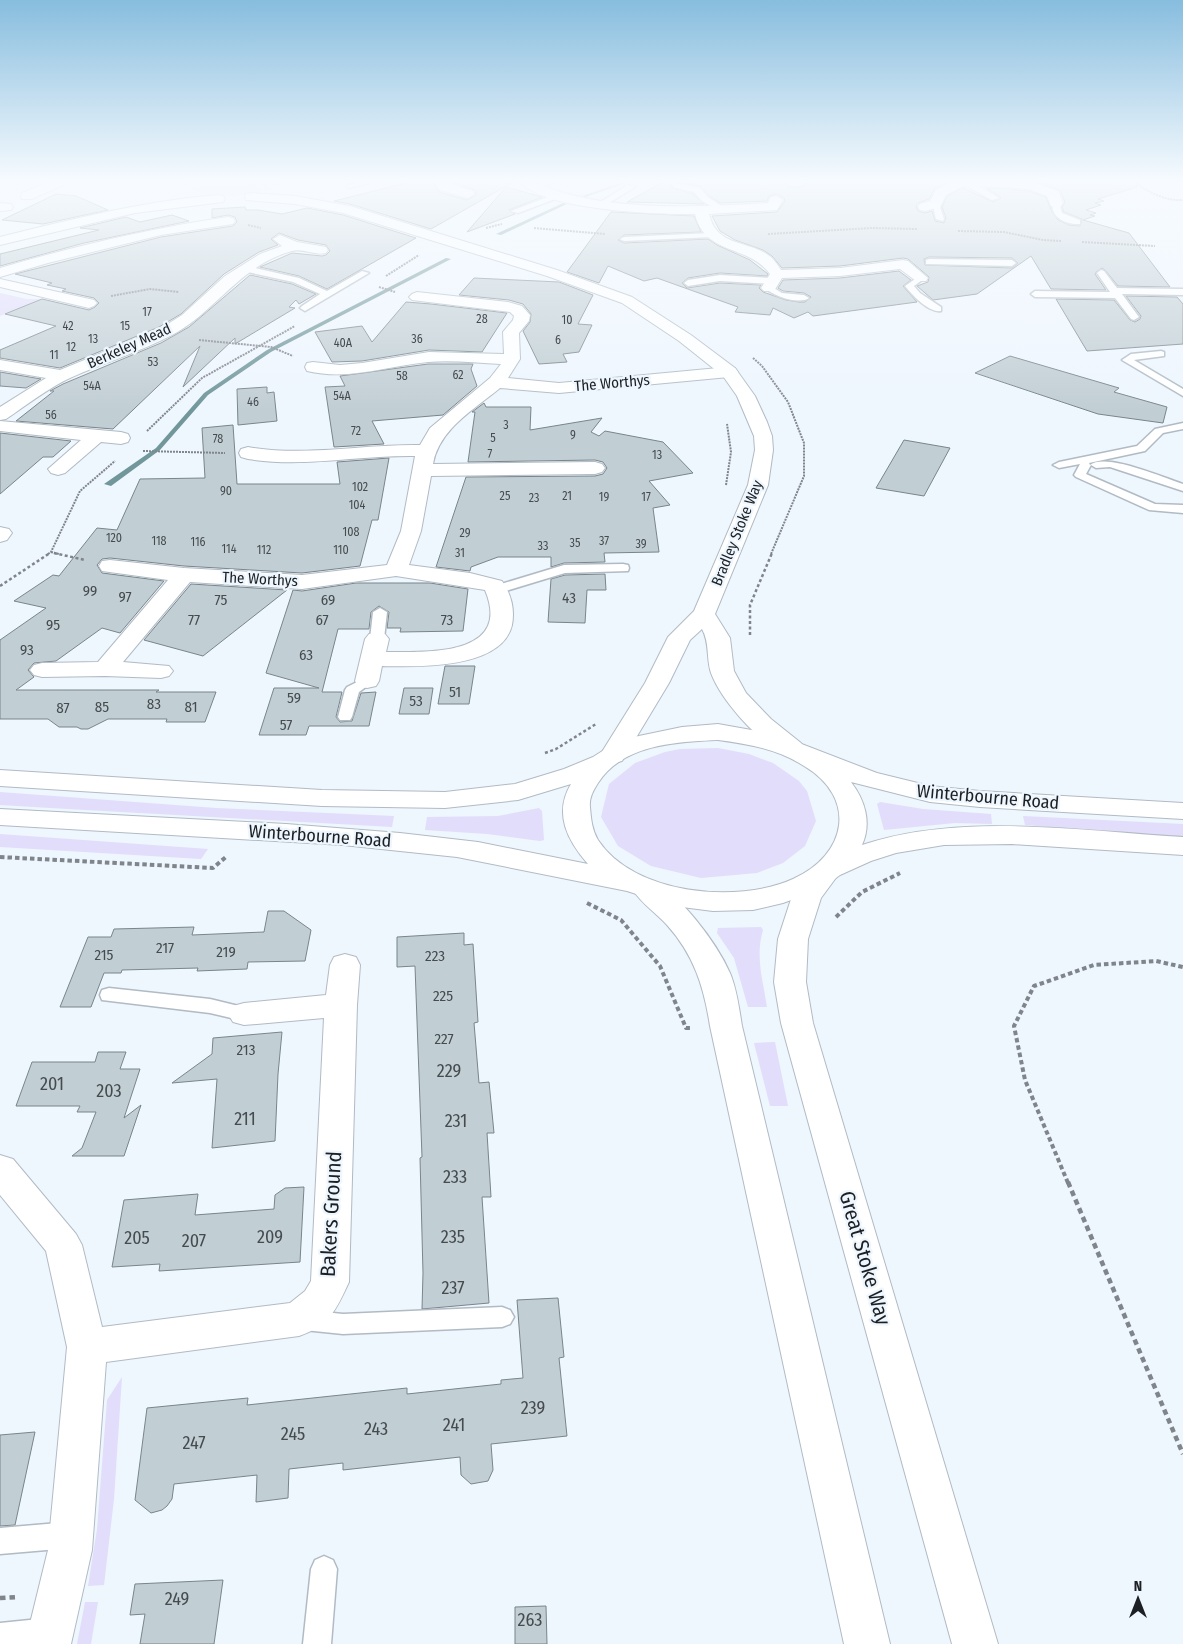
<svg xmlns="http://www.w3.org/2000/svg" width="1183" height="1644" viewBox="0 0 1183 1644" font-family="'Fira Sans Condensed',sans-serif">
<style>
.green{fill:#e2ddfb}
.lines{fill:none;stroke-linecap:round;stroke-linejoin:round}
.stream{fill:#71979b;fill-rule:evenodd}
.building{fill:#c1ced4;stroke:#78858a;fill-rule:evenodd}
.service-casing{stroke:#b1bbc4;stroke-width:3}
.minor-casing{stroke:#b1bbc4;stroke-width:2}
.tertiary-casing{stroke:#b1bbc4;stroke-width:2}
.secondary-casing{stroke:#b1bbc4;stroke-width:2}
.path-far3{stroke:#80858b;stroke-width:2;stroke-dasharray:2 1;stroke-linecap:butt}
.path-far2{stroke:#80858b;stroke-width:2.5;stroke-dasharray:3 2.5;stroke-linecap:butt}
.path-far1{stroke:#80858b;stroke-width:4;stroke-dasharray:4.5 3;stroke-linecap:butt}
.path{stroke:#80858b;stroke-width:4.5;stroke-dasharray:5.5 4;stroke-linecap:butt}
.service{fill:#fff;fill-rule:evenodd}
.minor{fill:#fff;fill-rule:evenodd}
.tertiary{fill:#fff;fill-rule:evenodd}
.secondary{fill:#fff;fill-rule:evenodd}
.labels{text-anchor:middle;stroke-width:4.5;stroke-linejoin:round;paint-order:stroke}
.far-number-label{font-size:12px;fill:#454b4f}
.far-street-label{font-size:15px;fill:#1c1f23;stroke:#eef6fe}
.number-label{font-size:15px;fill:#454b4f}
.street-label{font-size:18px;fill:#1c1f23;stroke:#eef6fe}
.near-number-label{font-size:18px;fill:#454b4f}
.near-street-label{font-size:21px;fill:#1c1f23;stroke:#eef6fe}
</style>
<rect width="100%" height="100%" fill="#eef6fe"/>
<g class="green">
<path d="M186 181H281C267 199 198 200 183 184Z"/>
<path d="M0 293 27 299H41L0 316Z"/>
<path d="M718 748 749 754 773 763 799 781 807 791 816 821 805 846 783 863 757 873 701 878 651 866 618 846 601 817 609 784 635 763 665 752 680 749Z"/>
<path d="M0 792 216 808 394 816 392 827 50 808 0 805Z"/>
<path d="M880 802 923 809 991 814 992 824 955 823 884 830 877 804Z"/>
<path d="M539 808 542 811 544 840 540 841 487 834 425 830 427 817 498 816Z"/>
<path d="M1023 816 1183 824V838L1025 825Z"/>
<path d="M0 834 208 849 201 859 0 847Z"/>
<path d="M761 927 763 930C755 956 763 981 767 1007H748L734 958 717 933 718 928Z"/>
<path d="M775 1042 788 1106H770L754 1043Z"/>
<path d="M122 1377 114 1499 104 1585 88 1586 97 1529 107 1400Z"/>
<path d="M85 1602H98L91 1644H77Z"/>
</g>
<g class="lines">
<g class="stream">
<path d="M626 181H632L586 197 582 196Z"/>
<path d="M563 203 567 204 501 235 496 234Z"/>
<path d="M446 258 451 259 271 352 208 395 160 450 111 486 104 484 156 448 204 393 267 350Z"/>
</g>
</g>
<g class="building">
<path d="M414 181H432L439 192 467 200 476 195 475 190 448 181H515L431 229 350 204 334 201Z"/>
<path d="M665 181H787L788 187 794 188 803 186 807 181H950L935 188 929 199 918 203 916 206 918 211 925 213 932 211 935 221 944 223 946 218 942 207 947 196 963 188 993 202 1001 198 987 188 1009 189 1029 191 1046 197 1052 212 1058 220 1069 225 1080 226 1082 219 1064 212 1062 207 1065 202 1060 190 1033 181H1136L1137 187 1098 199 1104 201 1095 203 1101 205 1086 210 1096 213 1090 215 1095 216 1083 220 1129 233 1170 287 1118 286 1105 270 1102 268 1096 272 1095 274 1106 290 1051 289 1031 256 977 294 933 300 917 286 928 282 929 277 908 259 903 258 840 266 782 268 772 256 763 250 735 240 720 231 712 216 777 212 785 201 784 198 776 194 769 196 767 201 721 203 709 196 700 186 673 181 671 183 672 188 693 194 704 204 627 202ZM929 257 1012 258 1018 263 1012 268 925 265 924 259Z"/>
<path d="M506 187 542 197 509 210 515 214 467 232Z"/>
<path d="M56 194 76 196 108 210 43 224 2 220Z"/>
<path d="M245 207 246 210H258L282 214 307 208 343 215 416 238 327 289 299 276 260 267 292 253 322 256 326 255 330 251 326 245 298 240 279 233 271 239 278 245 259 252 224 274 181 314 159 327 60 368 0 358V350L56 326 5 314 42 299 89 310 95 307 99 303 94 298 62 291 66 289 47 285 52 283 15 274 161 237 233 226 237 222 235 217 228 215 212 218V209Z"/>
<path d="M611 212 694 216 701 232 624 235 618 240 624 243 708 239 717 245 750 260 768 274 767 276 720 273 688 278 682 283 687 288 720 283 761 285 759 288 763 292 786 300 799 302H805L811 297 804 293 783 291 778 288 783 280 840 278 899 271 911 280 903 286 917 302 813 316 808 312 794 318 773 308 770 315 735 312 738 307 657 278 644 281 608 266 599 283 567 272Z"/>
<path d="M172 215 189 221 84 243 0 266V254L99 230 80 228 126 217 140 222Z"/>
<path d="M250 275 292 284 316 294 299 304 296 300 289 307 295 308 235 344V338L183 387 200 346 113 429 16 421 54 391H50L63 384 161 343 189 327Z"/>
<path d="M474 278 559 282 593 295 578 324 592 325 579 352 563 354 567 362 539 364 523 331 530 322 531 314 523 304 509 300 459 295Z"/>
<path d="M1126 296 1177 297 1183 304V344L1087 351 1056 299 1114 300 1130 320 1135 322 1140 319 1141 316Z"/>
<path d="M406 302 431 304 507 313 482 352 429 350 362 361 332 362 315 332 362 326 372 342Z"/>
<path d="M1010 356 1119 388 1114 392 1167 407 1163 423 1098 414 975 373Z"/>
<path d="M428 364H473L471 369 477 386 443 415 372 421 384 444 334 447 325 387 345 386 340 376Z"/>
<path d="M0 372 41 379 26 388 0 386Z"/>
<path d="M267 387V393L274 392 277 421 238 425 237 389Z"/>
<path d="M484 403 486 407H531L530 430 602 418 591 432 599 436 605 431 663 442 693 473 649 481 670 505 653 508 659 552 604 553 605 562 564 563 551 567V557H498L471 567 470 571 436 567 466 477 595 476 603 474 607 468 603 462 595 460 468 462 475 412H472Z"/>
<path d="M233 425 237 484H340L337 462 389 458 378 520H372L360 566 302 573 184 566 110 558 102 559 97 565 102 573 164 581 120 633 102 628 56 661 34 663 28 670 34 677 16 690H159L156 692H216L205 722H166L167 719H108L88 729H81L77 727H59L48 719H0V640L46 608 14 601 53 575 59 576 97 528 117 530 140 479 205 478 202 428Z"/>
<path d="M0 433 71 441 53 457H43L0 494Z"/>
<path d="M904 440 950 448 924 496 876 488Z"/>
<path d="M605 574 606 590H587L585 623 548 622 551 579 565 575Z"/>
<path d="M356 583H430L468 589 463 631 400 632 401 628H387L389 612 379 606 371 612 369 629H338L322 692H342L336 717 340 722 352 721 361 693 376 692 369 726H309L306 735H259L274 688H319L266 673 293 590 302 591Z"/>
<path d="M191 584 287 590 203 656 144 640Z"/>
<path d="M445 666H475L469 704H438Z"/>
<path d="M404 688H433L429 714H399Z"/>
<path d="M268 911H284L311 930 305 961 248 962 247 969 197 971 198 968 122 970 121 973H104L91 1007H60L88 937H111L114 929 194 927 192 935 264 932Z"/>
<path d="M464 933V945L473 944 478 1022 474 1023 479 1083 489 1082 494 1133H487L491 1197H482L489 1303 422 1309 423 1273 420 1158 422 1157 415 966 397 967V937Z"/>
<path d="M282 1032 278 1074 275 1141 212 1148 217 1079 172 1083 212 1054 213 1038Z"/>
<path d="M98 1052H126L120 1069H140L124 1118 141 1105 124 1156H72L82 1148 96 1112H77L80 1106H16L32 1062H95Z"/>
<path d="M304 1187 300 1262 159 1271 160 1264 112 1267 124 1200 198 1194 195 1215 274 1209 275 1195 285 1188Z"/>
<path d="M558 1298 564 1357 559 1358 567 1436 491 1444 493 1470 488 1481 471 1484 461 1475 460 1457 343 1470V1463L289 1469 288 1498 256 1502 257 1475 174 1484 172 1499 167 1506 162 1510 151 1513 135 1500 147 1408 248 1398 247 1405 407 1388V1394L501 1384V1380L523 1378 517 1300Z"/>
<path d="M35 1432 15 1525 0 1526V1435Z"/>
<path d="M223 1580 214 1644H140L145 1614 130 1615 135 1584Z"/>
<path d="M546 1606 547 1644H515V1607Z"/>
</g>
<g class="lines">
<g class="service-casing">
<g id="service">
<path d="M363 181H376L350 188 346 186Z"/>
<path d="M547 181H558L534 189 530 187Z"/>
<path d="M965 181H971L999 198 992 200 965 185Z"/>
<path d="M673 183 700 188 708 197 726 209 719 211 702 201 694 192 673 187Z"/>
<path d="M628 185 635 187 604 206 597 204Z"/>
<path d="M556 194 563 196 518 213 511 211Z"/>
<path d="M1053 201H1059L1062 213 1080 220V224C1066 225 1049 217 1053 201Z"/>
<path d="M932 202 939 204 944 219 943 221 936 219Z"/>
<path d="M711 233H714V237L624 241 620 239 624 237Z"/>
<path d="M929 259 1012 260 1016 263 1012 266 926 264V260Z"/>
<path d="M246 266 299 278 327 291 362 271 369 273 305 311 300 308 302 306 320 294 293 282 243 271V267Z"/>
<path d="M1101 270 1104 271 1117 288 1183 289V295L1122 294 1139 317 1134 320 1131 319 1115 298 1035 297 1031 294 1035 291 1110 292 1097 273Z"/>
<path d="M720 275 773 278 777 281 773 284 720 281 688 286 684 283 688 280Z"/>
<path d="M921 275 925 278 914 286 920 293 941 307V311C929 313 912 295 905 286Z"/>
<path d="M769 285 782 293 804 295 809 298C799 305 773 296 765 288Z"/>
<path d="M1161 351 1164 352V356L1134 360 1183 389V396L1122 360 1131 354Z"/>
<path d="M1183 423V429L1163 433 1145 451 1089 463 1090 465C1105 452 1165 478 1183 484V491L1110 467 1096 468 1091 465 1086 474 1155 504 1183 505V513L1149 510 1076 477 1074 475 1080 464 1059 468 1053 465 1059 462 1137 446 1155 429Z"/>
<path d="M623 564 628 565 629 568 628 571 565 573 496 594 489 590 491 587 564 565Z"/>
<path d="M380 608 387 612 384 639 377 643 370 639 373 612Z"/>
<path d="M367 677 372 678 374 681 359 692 352 717 350 720H340L338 717 345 690 347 687Z"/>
<path d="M109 988 210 999 251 1009 253 1014 251 1019 244 1021 210 1013 102 1000 100 995 102 990Z"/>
<path d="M502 1307 510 1310 514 1317 510 1324 502 1327 343 1334 304 1330 296 1327 292 1320 296 1313 304 1310 343 1314Z"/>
<path d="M70 1522 79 1526 83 1535 79 1544 70 1548 0 1554V1528Z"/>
<path d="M324 1556 333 1560 337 1569 331 1644H303L311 1569 315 1560Z"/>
<path d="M49 1618 59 1622 63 1632 59 1642 53 1644H0V1623Z"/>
</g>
</g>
<g class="minor-casing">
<g id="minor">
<path d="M51 181 65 182 63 185 32 199H22L21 196 22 193Z"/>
<path d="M434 181H446L449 184 473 191 474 194 468 198 440 190Z"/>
<path d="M520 181C535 181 545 187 560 192 575 196 592 200 608 202 661 209 714 206 768 203L771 197 776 196 783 200 777 210 709 214C717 248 748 239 771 257 775 261 778 265 781 270L840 268 903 260 908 261 928 278 926 281H916L900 269 840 276 782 278 774 291H764L761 288 770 274C748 244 705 256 695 214 661 215 539 210 520 181Z"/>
<path d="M789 181H805C802 186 795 187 790 186L788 183Z"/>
<path d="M954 181H1021L1035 183 1058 191 1063 203 1061 206H1051L1047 196 1029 189 1009 187 963 186 946 195 940 207 925 211 920 210 918 207 920 204 930 201 936 190Z"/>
<path d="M0 203 11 204 13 207 11 210 0 211Z"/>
<path d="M228 217 233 218 235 221 233 224 161 235 48 263 0 277V268C75 246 151 228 228 217Z"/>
<path d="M280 235 297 242 326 247 328 250 326 253C315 256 303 248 292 251 240 265 216 312 172 335 140 352 103 363 70 378 48 388 27 405 6 419L0 420V407L46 378 0 370V360L60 370 160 329 182 315 225 276 260 254 282 246 273 239Z"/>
<path d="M0 279 94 300 97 303 94 306 89 308 0 287Z"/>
<path d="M417 292 508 302 522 306 530 315 529 321 519 333 520 359 508 378 559 383 729 367 735 368 738 372 735 376 729 377 559 393 500 388C475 409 439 429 433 464L595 462 602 464 605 468 602 472 595 474 431 476 421 531 409 565 470 573 502 581C511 594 515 609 512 625 502 669 418 667 382 666L379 681 376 686 367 688 358 686 355 681 365 639 369 634 377 632 385 634 389 639 386 652C426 652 513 657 485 590L396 576 302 589 190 582 123 662 169 666 173 671 169 676 161 678 105 676 42 677 34 675 30 670 34 665 42 663 98 662 168 580 102 571 99 566 102 561 110 560 184 568 302 575 387 565 401 531 415 456C359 455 304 468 248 459L241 457 239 453 241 449 248 447C305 457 362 444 420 445L430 428 490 378 501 364C477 363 452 360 428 362 387 366 349 381 307 371L305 367 307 363 313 362 340 365 362 363 429 352 504 354 503 332 513 320 514 316 510 312 412 300 409 297 412 294Z"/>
<path d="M0 421 121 432 128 434 130 438 128 442 121 444 101 442 65 473 58 475 51 473 48 469 81 440 0 431Z"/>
<path d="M0 527 9 529 12 533 7 540 0 542Z"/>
<path d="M345 954 356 957 360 965 357 1005 349 1282C336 1310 330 1325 299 1336L106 1362 92 1550 71 1644H25L48 1550 67 1347 46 1251 0 1195V1155L13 1159 76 1234 82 1245 102 1327 290 1303 305 1291 311 1281 324 1018 244 1025 233 1022 228 1014 233 1006 244 1003 326 995 330 965 334 957Z"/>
</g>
</g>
<g class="tertiary-casing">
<g id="tertiary">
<path d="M251 193 295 196 350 206 557 270 632 297 691 335 735 368 755 396 767 422 772 436 773 450 768 485 715 614 730 638 734 671 746 693 771 719 801 743 805 748 801 753C795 755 789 756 782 753 757 740 721 700 711 673 706 658 710 643 702 629L690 640 669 683 622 761 613 763 604 761 600 755 645 683 668 637 694 611 748 485 755 450 754 436 737 396 723 376 679 341 622 303 547 276 343 213 295 204 246 200 245 197 246 194Z"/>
<path d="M218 195 223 196 225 199 223 202 135 213 0 245V237C72 219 144 201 218 195Z"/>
<path d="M824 866 834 868 838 875 821 898 808 939 806 982 813 1023 998 1644H952L781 1023 774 982 778 939 792 896 814 868Z"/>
<path d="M647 880C677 888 718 945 730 973 737 990 739 1008 742 1026L890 1644H844L710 1026C704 987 694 955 667 925 656 913 641 903 632 889L637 882Z"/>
</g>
</g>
<g class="secondary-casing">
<path id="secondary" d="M718 724 757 731 786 738 877 773 930 786 980 791 1183 803V819L980 807 930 802 851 782C865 800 872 823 862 845 962 812 1079 831 1183 837V855L1012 844 944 845 896 853 871 861 840 875 821 889 783 903 753 910 713 911 674 906 627 891 457 857 343 845 0 825V809L286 824 400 833 478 842 588 864C568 841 553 814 571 784L518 800 445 808 322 806 0 786V770L322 790 445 792 515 784 564 769 593 757 615 743 634 737 682 727ZM718 740C748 744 778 749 804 766 858 798 847 855 793 879 738 904 634 895 598 840 592 830 591 819 590 807 589 798 593 791 598 783 623 744 677 742 718 740Z"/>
</g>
<g class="path-far3">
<path d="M1133 181C1148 192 1164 201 1183 200"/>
<path d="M248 225 261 228"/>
<path d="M486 228 502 224"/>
<path d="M534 228 605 234"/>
<path d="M958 231 1004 232 1043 240 1061 241"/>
<path d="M768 234 872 228 917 229"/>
<path d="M1082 242 1155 246"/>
<path d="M386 276 419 255"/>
<path d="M379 287 395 292"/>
<path d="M111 296 150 289 179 292"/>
<path d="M199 340 271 347 293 356"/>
<path d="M753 358 762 366 788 402 804 443V476L771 554"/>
<path d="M147 431 202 378 295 326"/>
<path d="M143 451 225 453"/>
<path d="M726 485 731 452 727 424"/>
<path d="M51 552 59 554"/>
<path d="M48 554 51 552 80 491 115 461"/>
</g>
<g class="path-far2">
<path d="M54 553 85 560"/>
<path d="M0 586 50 553"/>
<path d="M750 635V605L772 553"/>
<path d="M545 753 556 749 596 724"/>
</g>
<g class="path-far1">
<path d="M0 857 213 868 227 856"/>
<path d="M587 903 621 920 660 966 686 1028H692"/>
<path d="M836 917 862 892 900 873"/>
<path d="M1068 1183 1025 1080 1014 1026 1034 986 1094 965 1156 961 1183 967"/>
</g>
<g class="path">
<path d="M1068 1182 1183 1454"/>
<path d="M0 1598 18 1597"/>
</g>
<use href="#service" class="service"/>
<use href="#minor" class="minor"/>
<use href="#tertiary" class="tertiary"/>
<use href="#secondary" class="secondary"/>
</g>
<linearGradient id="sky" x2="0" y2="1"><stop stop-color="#87bdde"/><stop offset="0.44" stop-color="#f7fbff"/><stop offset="1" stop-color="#f7fbff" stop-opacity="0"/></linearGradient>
<rect width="1183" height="411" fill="url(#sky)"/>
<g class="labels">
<g class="far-number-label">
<text x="147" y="316">17</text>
<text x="482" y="323">28</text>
<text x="567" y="324">10</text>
<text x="68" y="330">42</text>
<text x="125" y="330">15</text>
<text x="93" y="343">13</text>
<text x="417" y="343">36</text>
<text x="558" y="344">6</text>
<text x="343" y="347">40A</text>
<text x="71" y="351">12</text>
<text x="54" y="359">11</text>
<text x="153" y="366">53</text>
<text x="458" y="379">62</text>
<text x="402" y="380">58</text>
<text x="92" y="390">54A</text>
<text x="342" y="400">54A</text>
<text x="253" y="406">46</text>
<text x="51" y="419">56</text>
<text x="506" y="429">3</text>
<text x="356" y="435">72</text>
<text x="573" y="439">9</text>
<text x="493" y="442">5</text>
<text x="218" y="443">78</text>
<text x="490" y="458">7</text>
<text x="657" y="459">13</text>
<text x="360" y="491">102</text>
<text x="226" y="495">90</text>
<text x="505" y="500">25</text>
<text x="567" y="500">21</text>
<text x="604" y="501">19</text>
<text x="646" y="501">17</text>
<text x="534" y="502">23</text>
<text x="357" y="509">104</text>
<text x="351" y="536">108</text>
<text x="465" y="537">29</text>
<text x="114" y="542">120</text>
<text x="159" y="545">118</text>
<text x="604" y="545">37</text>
<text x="198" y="546">116</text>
<text x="575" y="547">35</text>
<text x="641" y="548">39</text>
<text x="543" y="550">33</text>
<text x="229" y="553">114</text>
<text x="264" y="554">112</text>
<text x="341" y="554">110</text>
<text x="460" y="557">31</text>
</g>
<g class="far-street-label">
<text transform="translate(129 346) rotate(-24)" y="5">Berkeley Mead</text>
<text transform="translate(612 383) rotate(-5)" y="5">The Worthys</text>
<text transform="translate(737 533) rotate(-68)" y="5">Bradley Stoke Way</text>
<text transform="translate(260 579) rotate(3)" y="5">The Worthys</text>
</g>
<g class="number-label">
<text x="90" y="596">99</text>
<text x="125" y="602">97</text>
<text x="569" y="603">43</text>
<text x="221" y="605">75</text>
<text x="328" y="605">69</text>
<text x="194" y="625">77</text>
<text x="322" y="625">67</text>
<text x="447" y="625">73</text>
<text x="53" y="630">95</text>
<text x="27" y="655">93</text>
<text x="306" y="660">63</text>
<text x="455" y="697">51</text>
<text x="294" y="703">59</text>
<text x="416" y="706">53</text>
<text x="154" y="709">83</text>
<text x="102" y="712">85</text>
<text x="191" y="712">81</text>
<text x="63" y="713">87</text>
<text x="286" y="730">57</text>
<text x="165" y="953">217</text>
<text x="226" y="957">219</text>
<text x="104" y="960">215</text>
<text x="435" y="961">223</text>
<text x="443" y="1001">225</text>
<text x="444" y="1044">227</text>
<text x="246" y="1055">213</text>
</g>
<g class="street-label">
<text transform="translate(988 797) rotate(5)" y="6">Winterbourne Road</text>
<text transform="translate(320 836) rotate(4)" y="6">Winterbourne Road</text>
</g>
<g class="near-number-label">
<text x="449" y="1077">229</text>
<text x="52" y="1090">201</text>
<text x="109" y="1097">203</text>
<text x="245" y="1125">211</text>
<text x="456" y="1127">231</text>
<text x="455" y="1183">233</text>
<text x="270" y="1243">209</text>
<text x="453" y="1243">235</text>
<text x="137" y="1244">205</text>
<text x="194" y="1247">207</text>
<text x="453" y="1294">237</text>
<text x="533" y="1414">239</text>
<text x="454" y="1431">241</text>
<text x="376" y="1435">243</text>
<text x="293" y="1440">245</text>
<text x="194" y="1449">247</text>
<text x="177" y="1605">249</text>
<text x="530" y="1626">263</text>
</g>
<g class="near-street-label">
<text transform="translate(331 1214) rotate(-87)" y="7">Bakers Ground</text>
<text transform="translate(865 1258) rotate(74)" y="7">Great Stoke Way</text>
</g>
</g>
<g transform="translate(1138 1599)" stroke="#eef6fe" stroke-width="4" paint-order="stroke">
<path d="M0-4L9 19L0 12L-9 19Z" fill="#1c1f23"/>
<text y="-8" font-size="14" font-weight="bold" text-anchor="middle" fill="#1c1f23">N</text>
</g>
</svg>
